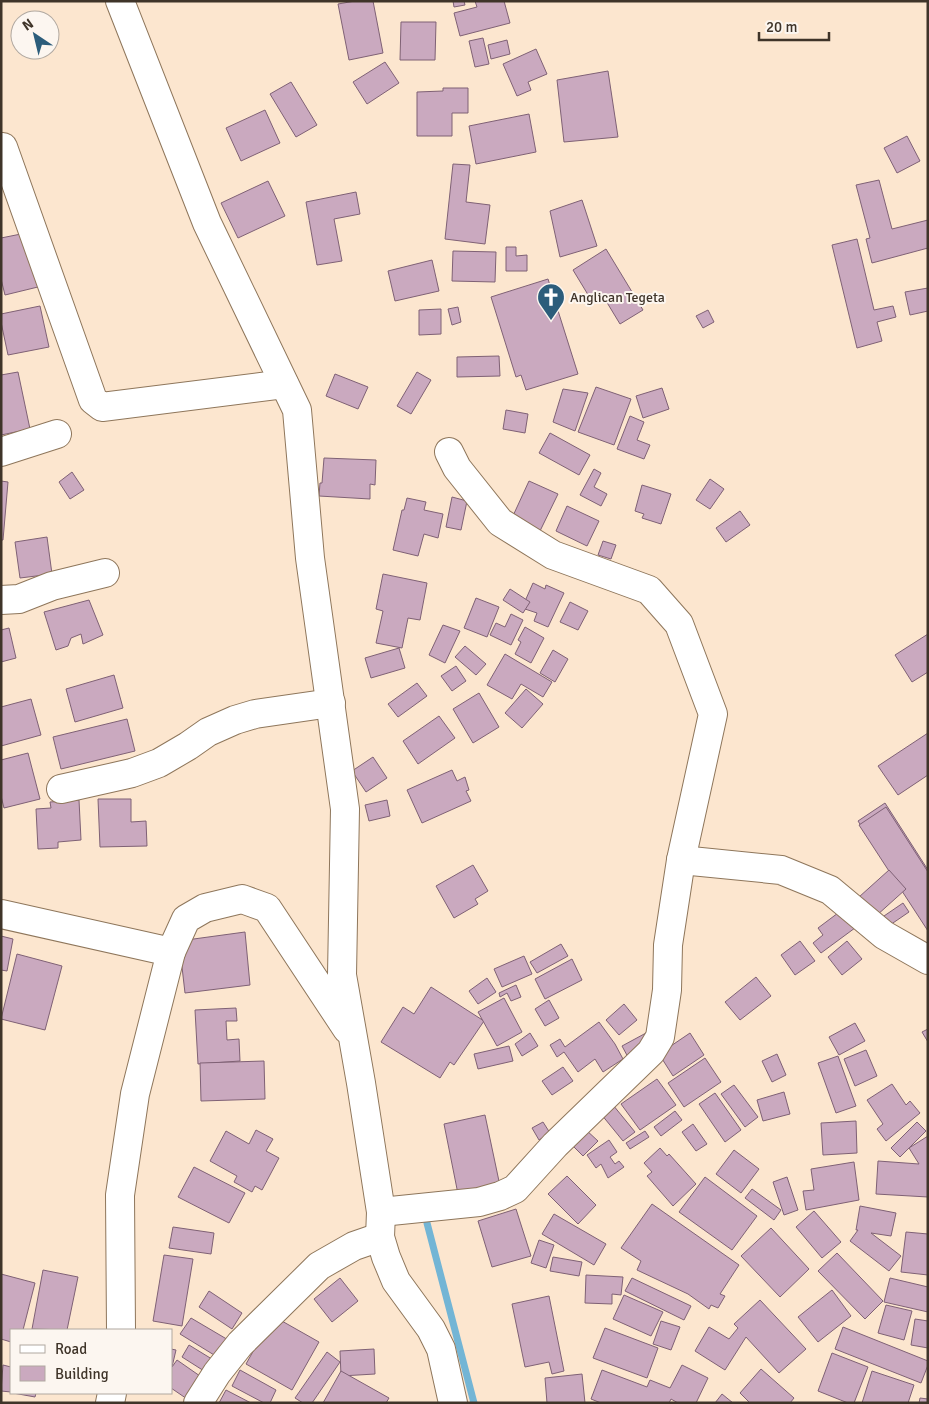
<svg xmlns="http://www.w3.org/2000/svg" width="929" height="1404" viewBox="0 0 929 1404" font-family="Signika,sans-serif">
<style>
.lines{fill:none;stroke-linecap:round;stroke-linejoin:round}
.stream{stroke:#73b5d5;stroke-width:7}
.building{fill:#caa9bf;stroke:#7f6175}
.minor-casing{stroke:#8e765b;stroke-width:30}
.minor{stroke:#fff;stroke-width:28}
.labels{text-anchor:middle;stroke-width:4;stroke-linejoin:round;paint-order:stroke}
.poi-label{font-size:14px;fill:#3f3429;stroke:#fcf6f0;text-anchor:start}
</style>
<rect width="100%" height="100%" fill="#fce6cf"/>
<g class="lines">
<path class="stream" d="M427 1223 474 1403"/>
</g>
<g class="building">
<path d="M355 1H373L383 53 349 60 338 4Z"/>
<path d="M453 1H464L465 5 454 7Z"/>
<path d="M475 1H504L510 23 460 36 454 13 477 7Z"/>
<path d="M401 22H436L435 60H400Z"/>
<path d="M483 38 489 64 475 67 469 41Z"/>
<path d="M507 40 510 54 491 59 488 45Z"/>
<path d="M536 49 547 74 528 82 531 90 517 96 503 64Z"/>
<path d="M385 62 399 83 367 104 353 82Z"/>
<path d="M608 71 618 137 564 142 557 80Z"/>
<path d="M291 82 317 125 296 137 270 94Z"/>
<path d="M443 88H468V113H452V136H417V92L443 91Z"/>
<path d="M265 110 280 143 241 161 226 128Z"/>
<path d="M529 114 536 152 476 164 469 126Z"/>
<path d="M907 136 920 161 897 173 884 148Z"/>
<path d="M453 164 470 165 466 202 490 205 485 244 445 239Z"/>
<path d="M879 180 892 229 928 220V248L872 263 866 239 870 238 856 185Z"/>
<path d="M268 181 285 216 238 238 221 203Z"/>
<path d="M356 192 360 214 334 219 342 261 317 265 306 202Z"/>
<path d="M582 200 597 246 560 257 550 211Z"/>
<path d="M31 232 42 286 5 295 1 279V238Z"/>
<path d="M857 239 874 310 893 306 896 317 877 322 882 341 857 348 832 245Z"/>
<path d="M506 247H516V256L527 255V271H506Z"/>
<path d="M606 249 643 310 620 324 600 291 590 298 573 270Z"/>
<path d="M453 251 496 252 495 282 452 281Z"/>
<path d="M432 260 439 291 395 301 388 271Z"/>
<path d="M548 279 578 374 526 390 521 375 516 377 491 297Z"/>
<path d="M928 288V311L910 315 905 292Z"/>
<path d="M40 306 49 347 8 355 1 322V314Z"/>
<path d="M458 307 461 322 452 325 448 309Z"/>
<path d="M441 309V334L419 335V310Z"/>
<path d="M708 310 714 322 703 328 696 316Z"/>
<path d="M499 356 500 376 457 377V357Z"/>
<path d="M18 372 30 429 1 435V375Z"/>
<path d="M417 372 431 380 411 414 397 406Z"/>
<path d="M335 374 368 387 358 409 326 396Z"/>
<path d="M596 387 631 399 614 445 578 432Z"/>
<path d="M662 388 669 409 643 418 636 396Z"/>
<path d="M563 389 588 393 575 431 553 422Z"/>
<path d="M506 410 528 414 525 433 503 429Z"/>
<path d="M630 416 644 422 637 440 650 445 644 459 617 449Z"/>
<path d="M550 433 590 455 579 475 539 453Z"/>
<path d="M324 458 376 460 375 485 370 484V499L319 496 320 483H322Z"/>
<path d="M594 469 601 473 594 487 607 494 601 506 580 495Z"/>
<path d="M72 472 84 490 70 499 59 482Z"/>
<path d="M710 479 724 489 710 509 696 500Z"/>
<path d="M1 481 8 482 3 540H1Z"/>
<path d="M529 481 558 494 540 531 512 518Z"/>
<path d="M642 485 671 494 661 524 642 518 644 514 635 511Z"/>
<path d="M452 497 467 501 461 530 446 527Z"/>
<path d="M407 498 426 502 424 510 443 514 438 538 424 534 418 556 393 550 402 510H404Z"/>
<path d="M567 506 599 521 587 546 556 531Z"/>
<path d="M740 511 750 525 726 542 716 528Z"/>
<path d="M47 537 52 574 20 578 15 542Z"/>
<path d="M603 541 616 545 611 559 598 555Z"/>
<path d="M383 574 427 583 420 620 408 618 402 648 376 643 383 611 376 609Z"/>
<path d="M533 583 545 589 546 585 564 593 548 627 534 621 537 613 522 608Z"/>
<path d="M510 589 530 602 523 613 503 600Z"/>
<path d="M476 598 499 607 487 637 464 628Z"/>
<path d="M89 600 103 635 83 644 81 634 71 638 68 646 56 650 44 612Z"/>
<path d="M570 602 588 611 578 630 560 622Z"/>
<path d="M511 614 523 620 511 645 490 635 496 623 505 627Z"/>
<path d="M443 625 460 631 445 663 429 655Z"/>
<path d="M525 627 544 638 531 663 515 654 521 642 518 640Z"/>
<path d="M9 628 16 658 1 662V630Z"/>
<path d="M928 634V672L912 682 895 655Z"/>
<path d="M465 646 486 664 476 675 455 657Z"/>
<path d="M399 648 405 668 371 678 365 658Z"/>
<path d="M553 650 568 659 555 682 540 673Z"/>
<path d="M505 654 552 682 543 697 521 684 512 699 487 685Z"/>
<path d="M456 666 466 681 452 691 441 676Z"/>
<path d="M114 675 123 708 75 722 66 689Z"/>
<path d="M417 683 427 696 398 717 388 704Z"/>
<path d="M526 689 543 704 522 728 505 713Z"/>
<path d="M479 693 499 727 473 743 453 709Z"/>
<path d="M31 699 41 735 1 746V707Z"/>
<path d="M439 716 455 738 418 764 403 741Z"/>
<path d="M127 719 135 751 61 769 53 737Z"/>
<path d="M928 733V775L898 795 878 766Z"/>
<path d="M28 753 40 799 4 808 1 796V760Z"/>
<path d="M373 757 387 778 366 792 352 771Z"/>
<path d="M452 770 457 781 465 777 469 790 466 791 471 801 422 823 407 790Z"/>
<path d="M98 799H131V822L146 821 147 846 100 847Z"/>
<path d="M79 800 81 840 58 842V848L38 849 36 809 51 808 50 802Z"/>
<path d="M387 800 390 816 369 821 365 805Z"/>
<path d="M885 803 928 870V929L858 821Z"/>
<path d="M886 807 928 872V931L859 825Z"/>
<path d="M473 865 488 891 475 899 478 904 454 918 436 886Z"/>
<path d="M889 870 906 889 876 916 859 897Z"/>
<path d="M903 903 909 912 890 925 884 916Z"/>
<path d="M846 907 859 925 821 953 813 943 823 935 818 928Z"/>
<path d="M245 932 250 985 185 993 179 941Z"/>
<path d="M1 936 13 939 7 971 1 970Z"/>
<path d="M800 941 815 961 795 975 781 955Z"/>
<path d="M847 941 862 959 842 975 828 957Z"/>
<path d="M561 944 568 956 537 973 530 962Z"/>
<path d="M17 954 62 966 45 1030 1 1019Z"/>
<path d="M524 956 532 974 502 987 494 969Z"/>
<path d="M572 959 582 980 545 999 535 979Z"/>
<path d="M756 977 771 996 740 1020 725 1002Z"/>
<path d="M487 978 496 992 478 1004 469 991Z"/>
<path d="M516 985 521 997 511 1001 507 993 500 997 499 993Z"/>
<path d="M431 987 484 1021 454 1065 450 1062 440 1078 381 1042 403 1007 414 1014Z"/>
<path d="M504 998 522 1032 497 1046 478 1012Z"/>
<path d="M549 1000 559 1018 545 1026 535 1009Z"/>
<path d="M624 1004 637 1020 619 1035 606 1020Z"/>
<path d="M236 1008 237 1021H226L227 1040 239 1039 240 1061 198 1064 195 1010Z"/>
<path d="M599 1022 615 1044 623 1059 603 1072 595 1059 578 1072 564 1052 557 1057 550 1045 560 1039 565 1047Z"/>
<path d="M855 1023 865 1041 839 1055 829 1037Z"/>
<path d="M928 1029V1042L922 1032Z"/>
<path d="M530 1033 538 1046 522 1056 515 1044Z"/>
<path d="M646 1033 653 1046 629 1059 622 1046Z"/>
<path d="M690 1033 704 1055 673 1076 659 1054Z"/>
<path d="M509 1046 513 1061 478 1069 474 1054Z"/>
<path d="M866 1050 877 1076 855 1086 844 1059Z"/>
<path d="M777 1054 786 1075 772 1082 762 1061Z"/>
<path d="M838 1056 856 1106 836 1113 818 1063Z"/>
<path d="M705 1058 721 1082 684 1107 668 1083Z"/>
<path d="M264 1061 265 1099 201 1101 200 1063Z"/>
<path d="M563 1067 573 1081 552 1095 542 1081Z"/>
<path d="M657 1079 676 1105 640 1130 621 1104Z"/>
<path d="M892 1084 906 1105 910 1101 920 1113 886 1141 877 1129 883 1124 867 1100Z"/>
<path d="M734 1085 758 1117 745 1127 721 1094Z"/>
<path d="M784 1092 790 1114 763 1121 757 1100Z"/>
<path d="M715 1093 741 1130 725 1142 699 1104Z"/>
<path d="M613 1105 635 1132 623 1141 601 1114Z"/>
<path d="M675 1111 682 1120 661 1136 654 1127Z"/>
<path d="M485 1115 500 1186 458 1194 444 1124Z"/>
<path d="M856 1121 857 1153 823 1155 821 1123Z"/>
<path d="M543 1122 550 1133 539 1140 532 1128Z"/>
<path d="M917 1122 926 1131 900 1157 891 1148Z"/>
<path d="M693 1124 707 1144 696 1151 682 1132Z"/>
<path d="M585 1129 598 1141 583 1156 571 1144Z"/>
<path d="M256 1130 273 1139 266 1151 279 1158 262 1190 255 1186 252 1192 234 1182 237 1176 210 1161 226 1131 249 1144Z"/>
<path d="M645 1131 649 1137 630 1149 626 1143Z"/>
<path d="M928 1136V1197L876 1194 878 1161 919 1164 909 1148Z"/>
<path d="M609 1140 617 1152 610 1157 615 1164 619 1161 624 1167 608 1178 601 1164 596 1168 587 1155Z"/>
<path d="M660 1148 667 1156 669 1154 696 1184 673 1206 647 1176 652 1172 644 1163Z"/>
<path d="M734 1150 759 1169 741 1193 716 1174Z"/>
<path d="M854 1162 859 1200 806 1210 803 1191 814 1190 811 1169Z"/>
<path d="M194 1167 245 1193 229 1223 178 1197Z"/>
<path d="M567 1176 596 1205 578 1224 548 1194Z"/>
<path d="M705 1177 757 1216 732 1250 679 1212Z"/>
<path d="M787 1177 798 1210 784 1215 773 1182Z"/>
<path d="M752 1189 781 1210 774 1220 745 1198Z"/>
<path d="M652 1204 739 1265 720 1294 725 1296 718 1308 711 1305 709 1309 688 1294 637 1270 641 1261 621 1248Z"/>
<path d="M860 1206 896 1213 891 1236 871 1233 901 1256 889 1271 850 1241 858 1230H856Z"/>
<path d="M516 1209 531 1256 492 1267 478 1221Z"/>
<path d="M814 1211 841 1242 822 1258 796 1227Z"/>
<path d="M554 1214 606 1244 594 1265 542 1234Z"/>
<path d="M173 1227 214 1233 211 1254 169 1248Z"/>
<path d="M771 1228 809 1269 780 1297 741 1256Z"/>
<path d="M906 1232 928 1234V1275L901 1272Z"/>
<path d="M539 1240 554 1245 546 1268 531 1263Z"/>
<path d="M837 1253 883 1301 865 1319 818 1271Z"/>
<path d="M164 1255 193 1259 182 1326 153 1321Z"/>
<path d="M553 1257 582 1262 579 1276 550 1271Z"/>
<path d="M43 1270 78 1277 67 1330 32 1329Z"/>
<path d="M1 1274 35 1283 23 1330H11V1342L1 1339Z"/>
<path d="M586 1275 623 1277 621 1295 612 1294V1304L585 1303Z"/>
<path d="M340 1278 358 1301 332 1322 314 1299Z"/>
<path d="M632 1278 691 1306 684 1320 625 1291Z"/>
<path d="M890 1278 928 1287V1312L884 1302Z"/>
<path d="M832 1290 851 1316 818 1342 798 1317Z"/>
<path d="M209 1291 242 1313 232 1329 199 1307Z"/>
<path d="M624 1295 663 1312 651 1336 613 1319Z"/>
<path d="M549 1296 564 1371 552 1374 549 1362 525 1367 512 1304Z"/>
<path d="M760 1300 806 1349 779 1373 746 1337 725 1370 695 1351 709 1327 729 1339 738 1328 734 1324Z"/>
<path d="M886 1305 912 1311 904 1340 878 1333Z"/>
<path d="M273 1316 319 1342 292 1390 246 1364Z"/>
<path d="M191 1318 230 1341 219 1358 180 1334Z"/>
<path d="M915 1319 928 1321V1348L911 1345Z"/>
<path d="M661 1321 680 1327 671 1350 653 1344Z"/>
<path d="M843 1327 928 1361V1365L921 1383 835 1349Z"/>
<path d="M605 1328 658 1348 647 1378 593 1358Z"/>
<path d="M189 1345 220 1364 212 1376 182 1357Z"/>
<path d="M171 1349 176 1350 172 1367 177 1360 210 1383 193 1403 171 1388Z"/>
<path d="M374 1349 375 1374 341 1376 340 1351Z"/>
<path d="M327 1352 340 1362 312 1403H303L295 1398Z"/>
<path d="M832 1353 868 1367 854 1403H848L818 1391Z"/>
<path d="M3 1365 11 1367V1392L1 1391Z"/>
<path d="M682 1365 708 1378 696 1403H678L671 1399 669 1403H601L591 1399 602 1370 647 1387 650 1380 670 1388Z"/>
<path d="M761 1369 794 1398 790 1403H750L740 1393Z"/>
<path d="M240 1370 276 1390 270 1403H264L232 1386Z"/>
<path d="M341 1371 389 1398 386 1403H323Z"/>
<path d="M872 1371 914 1385 908 1403H862Z"/>
<path d="M582 1374 585 1403H547L545 1378Z"/>
<path d="M226 1390 251 1403H219Z"/>
<path d="M13 1393H36L35 1397Z"/>
<path d="M722 1394 733 1403H715Z"/>
<path d="M920 1398 928 1399V1403H919Z"/>
</g>
<g class="lines">
<g class="minor-casing">
<g id="minor">
<path d="M120 1 207 223 297 410 310 558 345 809 342 975 361 1083 381 1212 380 1237 386 1257 396 1281 431 1329 441 1349 453 1403"/>
<path d="M1 147H3L93 400 102 407 284 384"/>
<path d="M1 452 57 434"/>
<path d="M1 600 19 599 52 586 105 573"/>
<path d="M61 789 132 773 159 763 188 746 208 732 235 720 255 714 331 703"/>
<path d="M681 860 781 870 830 890 884 935 928 960"/>
<path d="M1 914 171 952 135 1094 120 1195 121 1330"/>
<path d="M171 952 186 919 205 908 242 899 267 908 347 1029"/>
<path d="M381 1212 479 1202 500 1196 515 1189 555 1145 651 1052 660 1037 667 990 668 945 681 860 713 714 679 624 649 590 553 555 500 522 457 468 449 452"/>
<path d="M110 1403 112 1393"/>
<path d="M198 1403 217 1373 240 1344 319 1266 354 1246 380 1237"/>
</g>
</g>
<use href="#minor" class="minor"/>
</g>
<defs>
<g id="church-pin" transform="scale(1.4375)"><path d="M0 17L-7.5 6A9.5 9.5 0 1 1 7.5 6Z" fill="#2c5d7b" stroke="#fcf6f0"/><path d="M-1.2-6h2.4v3.5h3.3v2.4h-3.3V6h-2.4V-.1h-3.3v-2.4h3.3Z" fill="#fff"/></g>
</defs>
<g fill-rule="evenodd">
<use href="#church-pin" x="551" y="297"/>
</g>
<g class="labels">
<g class="poi-label">
<text x="570" y="302">Anglican Tegeta</text>
</g>
</g>
<rect width="929" height="1404" fill="none" stroke="#3f3429" stroke-width="5"/>
<rect x="10" y="1329" width="162" height="65" fill="#fcf6f0" stroke="#b0a8a0"/>
<rect x="20" y="1345" width="25" height="8" fill="#ffffff" stroke="#b0a8a0"/>
<text x="55" y="1354" font-size="15" fill="#3f3429">Road</text>
<rect x="20" y="1366" width="25" height="15" fill="#caa9bf" stroke="#b0a8a0"/>
<text x="55" y="1379" font-size="15" fill="#3f3429">Building</text>
<g transform="translate(35 35) rotate(325)"><circle r="24" fill="#fcf6f0" stroke="#b0a8a0"/>
<path d="M0-4L9 19L0 12L-9 19Z" fill="#2c5d7b"/>
<text y="-8" font-size="14" font-weight="bold" text-anchor="middle" fill="#3f3429">N</text>
</g>
<path d="M759 32v8h70v-8" fill="none" stroke="#3f3429" stroke-width="2.5"/>
<text x="766" y="32" font-size="15" fill="#3f3429" stroke="#fcf6f0" stroke-width="4" paint-order="stroke">20 m</text>
</svg>
